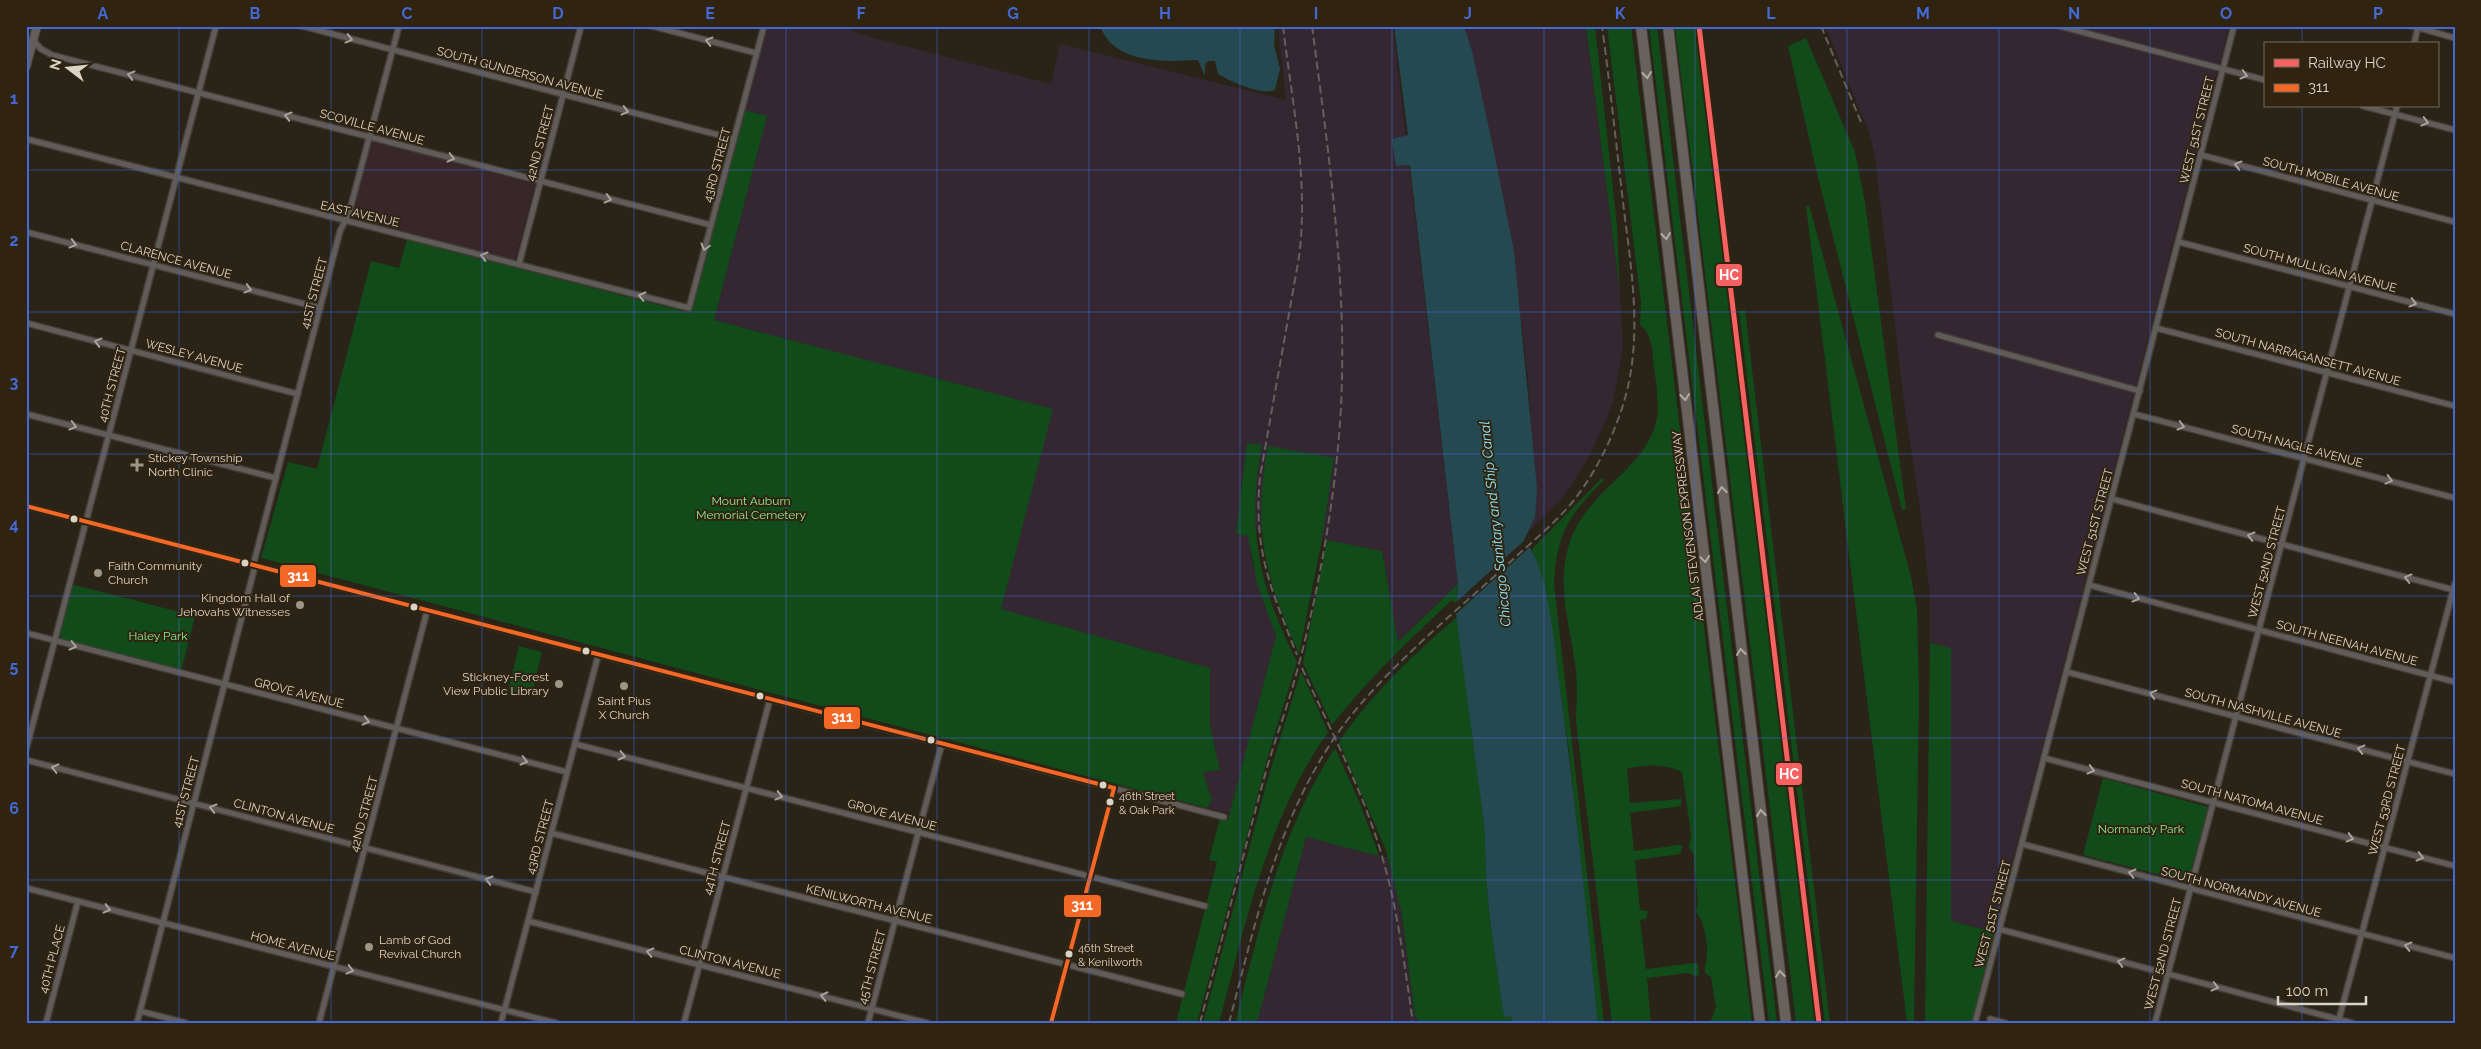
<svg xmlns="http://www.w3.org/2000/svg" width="2481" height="1049" viewBox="0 0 2481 1049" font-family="Raleway,sans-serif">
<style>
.industrial{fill:#342732}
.education{fill:#38262a}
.green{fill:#124b1a}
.water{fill:#244950}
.pier{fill:#292318}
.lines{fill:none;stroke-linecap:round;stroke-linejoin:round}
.street-casing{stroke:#443e36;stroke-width:8}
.secondary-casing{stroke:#443e36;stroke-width:10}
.highway-casing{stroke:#443e36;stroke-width:12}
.street{stroke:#605c59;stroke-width:5}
.secondary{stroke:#635e59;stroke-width:8}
.highway{stroke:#69625c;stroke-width:10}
.rail{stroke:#64605b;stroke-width:2;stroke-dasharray:8 4;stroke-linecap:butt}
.bus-1-casing{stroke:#302411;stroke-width:8}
.bus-1{stroke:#f36827;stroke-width:4}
.rail-1-casing{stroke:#302411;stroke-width:9}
.rail-1{stroke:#f66161;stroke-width:5}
.oneway{stroke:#aaa39c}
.oneway2{stroke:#b3aba2}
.grid{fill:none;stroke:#4369d5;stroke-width:1;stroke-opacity:0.55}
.poi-dot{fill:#9d958a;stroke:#302411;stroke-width:2}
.bus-dot{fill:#dbd3c8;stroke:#302411;stroke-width:2}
.labels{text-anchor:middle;stroke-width:4;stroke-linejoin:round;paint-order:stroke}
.bus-label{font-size:11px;fill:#dbd3c8;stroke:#302411;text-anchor:start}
.street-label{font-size:12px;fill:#dbd3c8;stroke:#302411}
.poi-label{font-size:12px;fill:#dbd3c8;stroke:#302411;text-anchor:start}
.park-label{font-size:12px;fill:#8bec92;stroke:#302411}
.water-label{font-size:14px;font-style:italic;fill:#8ae6f9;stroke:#302411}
.line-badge{stroke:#302411;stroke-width:2}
.badge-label{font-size:14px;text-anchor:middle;font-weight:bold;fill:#fff}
.neatline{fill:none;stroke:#4369d5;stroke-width:2}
.grid-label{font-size:16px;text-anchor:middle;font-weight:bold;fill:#4369d5}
</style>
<rect width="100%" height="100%" fill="#292318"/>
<g class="industrial">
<path d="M767 26H841L859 34 1051 84 1060 44 1286 100 1278 26H1393L1458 584 1398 642 1382 551 1327 540 1255 530 1250 551 1253 567 1276 636 1230 813 1207 808 1212 800 1203 772 1220 770 1210 726V668L1001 609 1052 409 714 320 767 116 744 110Z"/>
<path d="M1464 26H1586L1620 293 1623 346 1614 397 1608 416 1588 459 1563 498 1527 533 1535 517 1528 378 1522 327 1493 147Z"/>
<path d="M1827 26H2229L1994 932 1951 921V649L1930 643V595L1920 509 1904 402 1874 151 1868 130 1826 28Z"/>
<path d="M1306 837 1388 858 1402 915 1415 1016 1421 1023H1257Z"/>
</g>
<path class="education" d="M372 141 535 184 515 260 351 217Z"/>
<g class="green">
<path d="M1586 26H1595L1617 226 1620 293Z"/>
<path d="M1607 26H1631L1752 1023H1710L1716 1007 1711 977 1705 973C1704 965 1707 961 1707 954 1708 942 1704 921 1696 912L1698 902 1693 853 1689 848 1691 834 1682 772C1665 764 1646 764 1627 769L1630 803 1681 799V806L1630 813 1634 851 1679 845 1683 846 1680 854 1635 860 1640 910 1648 911 1646 919 1640 920 1646 969 1695 963 1698 964 1699 975 1695 976 1689 973 1647 978 1651 1023H1612L1576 721C1576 705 1578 688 1576 672 1572 632 1557 593 1567 552 1580 493 1642 474 1656 423 1660 405 1656 384 1654 367 1652 352 1653 334 1640 325L1641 303Z"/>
<path d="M1649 26H1657L1777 1023H1769Z"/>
<path d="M1675 26H1696L1816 1023H1796Z"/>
<path d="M1806 38 1855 152 1865 202 1906 509 1902 510 1816 169 1788 46Z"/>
<path d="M744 110 767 116 714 320 1053 409 1001 609 1210 668V726L1220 770 1203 772 1212 800 1207 808 261 558 288 462 317 469 371 261 399 268 407 240 690 313Z"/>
<path d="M1809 205 1911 577 1917 609 1919 695 1914 1023H1907L1806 206Z"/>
<path d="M1745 310 1830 1023H1825L1739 311Z"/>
<path d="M1247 443 1262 445C1246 531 1259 585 1297 662L1270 749 1197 1023H1176L1217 862 1209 860 1220 818 1228 820 1276 636 1257 584 1248 536 1236 534Z"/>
<path d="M1268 446 1334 458 1322 539 1299 654C1265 577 1252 530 1268 446Z"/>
<path d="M1602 478 1604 480C1568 516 1557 533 1554 584L1604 1023H1598L1569 751 1546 593 1532 549Z"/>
<path d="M1327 540 1382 551 1398 642 1458 584 1457 601 1455 603 1452 600C1409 640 1368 679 1332 725L1303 663Z"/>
<path d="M71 584 195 616 181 672 57 639Z"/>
<path d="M1457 617 1485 832C1484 894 1495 955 1504 1017L1511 1016 1512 1023H1421L1415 1016 1402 915 1386 850 1339 742C1371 694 1413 655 1457 617Z"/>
<path d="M1930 643 1951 648V921L1994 932 1973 1023H1925Z"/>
<path d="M519 646 542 652 531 697 508 691Z"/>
<path d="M1301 671 1328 732C1267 819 1246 922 1219 1023H1203L1266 785Z"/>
<path d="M1335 748 1361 806 1379 856 1306 837 1257 1023H1235C1260 927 1280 831 1335 748Z"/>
<path d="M2103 778 2208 807 2188 882 2083 855Z"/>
</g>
<g class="water">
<path d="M1100 26H1275L1274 45 1280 69 1275 90C1261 96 1230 81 1218 74L1215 61H1208L1205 64V76L1198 60C1164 62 1114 64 1100 26Z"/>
<path d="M1394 26H1464L1472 51 1493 147 1514 251 1537 488 1535 517 1524 540C1549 566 1554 644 1559 681 1575 794 1586 909 1598 1023H1512L1511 1016 1504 1017C1495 955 1484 894 1485 832L1456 614 1458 584 1410 165 1396 166 1392 139 1408 135Z"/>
</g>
<path class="pier" d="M1525 540 1531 546 1456 614 1454 611V604Z"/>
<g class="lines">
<g class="street-casing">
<g id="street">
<path d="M302 26 734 139"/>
<path d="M652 26 756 53"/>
<path d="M2059 26 2265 80"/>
<path d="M2412 26 2455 38"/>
<path d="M33 40 41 49 52 55 711 225"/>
<path d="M2414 44 2418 27"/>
<path d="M2363 106 2455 130"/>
<path d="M26 139 689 308 764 26"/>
<path d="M2201 155 2455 222"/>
<path d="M26 232 320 308"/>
<path d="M2179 242 2455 314"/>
<path d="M519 264 581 26"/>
<path d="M26 323 298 394"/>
<path d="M2156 328 2455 406"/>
<path d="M1938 335 2140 391"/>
<path d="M26 414 276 478"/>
<path d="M2134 414 2455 498"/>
<path d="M2112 499 2454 590"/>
<path d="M26 506 1224 817"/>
<path d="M253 566 340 231 349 213 399 26"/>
<path d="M2089 585 2455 682"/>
<path d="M26 633 567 772"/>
<path d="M2067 672 2455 774"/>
<path d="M575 744 1205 906"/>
<path d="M26 750 216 26"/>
<path d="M2044 758 2455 866"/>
<path d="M26 760 536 892"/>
<path d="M551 833 1182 994"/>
<path d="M2022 844 2455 958"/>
<path d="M26 888 556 1023"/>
<path d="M528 921 927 1023"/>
<path d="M1999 929 2352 1023"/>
<path d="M140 1011 186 1023"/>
<path d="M1990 1019 2005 1023"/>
<path d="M46 1023 78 901"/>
<path d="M137 1023 255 566"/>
<path d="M319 1023 427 611"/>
<path d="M501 1023 598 656"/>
<path d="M684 1023 770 699"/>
<path d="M868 1023 942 743"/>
<path d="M1051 1023 1114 788"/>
<path d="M1975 1023 2234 26"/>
<path d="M2155 1023 2397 106"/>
<path d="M2338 1023 2455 583"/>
</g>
</g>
<g class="secondary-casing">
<path id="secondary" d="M26 67 37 26"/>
</g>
<g class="highway-casing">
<g id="highway">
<path d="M1641 26 1760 1023"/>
<path d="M1668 26 1786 1023"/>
</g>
</g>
<use href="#street" class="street"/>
<use href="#secondary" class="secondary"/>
<use href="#highway" class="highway"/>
<g class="rail">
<path d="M1283 26C1292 103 1309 180 1299 257L1260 477C1253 551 1271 589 1297 655"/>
<path d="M1821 26 1861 122"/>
<path d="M1302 668C1328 725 1359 783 1378 843 1397 902 1404 962 1413 1023"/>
<path d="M1200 1023C1222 939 1243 855 1266 771 1274 743 1284 716 1292 689 1316 606 1334 508 1340 423 1349 290 1329 157 1312 26"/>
<path d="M1229 1023C1257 917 1280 806 1349 718 1399 656 1463 606 1521 552 1538 537 1555 522 1570 505 1594 476 1612 440 1623 405 1644 338 1631 269 1623 202 1616 143 1610 85 1602 26"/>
</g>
<g class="bus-1-casing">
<g id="bus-1">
<path d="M26 506 1114 788"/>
<path d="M1051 1023 1114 788"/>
</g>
</g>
<use href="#bus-1" class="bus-1"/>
<g class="rail-1-casing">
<path id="rail-1" d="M1699 26 1819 1023"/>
</g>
<use href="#rail-1" class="rail-1"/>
</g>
<defs><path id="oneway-chevron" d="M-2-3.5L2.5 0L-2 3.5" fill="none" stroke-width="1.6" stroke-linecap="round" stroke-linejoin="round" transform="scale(1.25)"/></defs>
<g class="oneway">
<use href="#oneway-chevron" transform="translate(349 39) rotate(15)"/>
<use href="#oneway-chevron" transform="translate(709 41) rotate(-165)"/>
<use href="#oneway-chevron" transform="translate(131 75) rotate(-165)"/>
<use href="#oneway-chevron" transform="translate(2244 75) rotate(15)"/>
<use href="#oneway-chevron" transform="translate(625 111) rotate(15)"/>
<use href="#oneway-chevron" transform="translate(288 116) rotate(-165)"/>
<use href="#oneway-chevron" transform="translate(2425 122) rotate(15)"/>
<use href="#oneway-chevron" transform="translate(451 158) rotate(14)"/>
<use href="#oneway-chevron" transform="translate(2238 165) rotate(-165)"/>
<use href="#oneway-chevron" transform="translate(608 199) rotate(15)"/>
<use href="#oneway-chevron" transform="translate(73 244) rotate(15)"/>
<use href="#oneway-chevron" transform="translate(705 247) rotate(105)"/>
<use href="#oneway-chevron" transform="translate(484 256) rotate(-165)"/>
<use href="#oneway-chevron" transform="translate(248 289) rotate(15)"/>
<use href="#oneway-chevron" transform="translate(642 296) rotate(-166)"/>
<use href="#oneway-chevron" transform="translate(2413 303) rotate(15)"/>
<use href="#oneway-chevron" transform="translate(98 342) rotate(-165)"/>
<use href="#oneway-chevron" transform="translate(73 426) rotate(15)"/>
<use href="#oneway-chevron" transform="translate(2181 426) rotate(15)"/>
<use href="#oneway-chevron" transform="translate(2389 480) rotate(15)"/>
<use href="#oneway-chevron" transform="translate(2251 536) rotate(-165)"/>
<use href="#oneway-chevron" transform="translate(2408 578) rotate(-165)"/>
<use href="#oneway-chevron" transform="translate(2136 598) rotate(15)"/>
<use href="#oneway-chevron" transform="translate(73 646) rotate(14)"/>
<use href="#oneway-chevron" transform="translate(2153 694) rotate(-165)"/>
<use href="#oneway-chevron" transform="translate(366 721) rotate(14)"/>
<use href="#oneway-chevron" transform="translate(2361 749) rotate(-165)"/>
<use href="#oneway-chevron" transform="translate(622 756) rotate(14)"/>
<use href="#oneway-chevron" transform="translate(524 761) rotate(14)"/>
<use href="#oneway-chevron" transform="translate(55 768) rotate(-166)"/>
<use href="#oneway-chevron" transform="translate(2091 770) rotate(15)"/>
<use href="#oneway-chevron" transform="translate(779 796) rotate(15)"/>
<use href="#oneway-chevron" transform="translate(213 808) rotate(-165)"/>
<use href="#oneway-chevron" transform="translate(2350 838) rotate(15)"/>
<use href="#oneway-chevron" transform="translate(2420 857) rotate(14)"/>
<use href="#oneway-chevron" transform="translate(2132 873) rotate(-166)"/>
<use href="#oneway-chevron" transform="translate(489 880) rotate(-165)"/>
<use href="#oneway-chevron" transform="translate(107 909) rotate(14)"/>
<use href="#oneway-chevron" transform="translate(2408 946) rotate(-165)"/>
<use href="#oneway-chevron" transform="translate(650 952) rotate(-166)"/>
<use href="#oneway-chevron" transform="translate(2121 962) rotate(-165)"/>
<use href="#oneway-chevron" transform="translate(350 970) rotate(14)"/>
<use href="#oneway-chevron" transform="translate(2215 987) rotate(15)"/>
<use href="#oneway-chevron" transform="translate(824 996) rotate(-166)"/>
</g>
<g class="oneway2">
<use href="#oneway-chevron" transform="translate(1647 75) rotate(83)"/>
<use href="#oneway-chevron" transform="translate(1666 236) rotate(83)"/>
<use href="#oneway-chevron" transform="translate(1685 397) rotate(83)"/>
<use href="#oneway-chevron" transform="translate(1722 490) rotate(-97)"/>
<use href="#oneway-chevron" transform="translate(1705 559) rotate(83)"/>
<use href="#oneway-chevron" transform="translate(1741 652) rotate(-97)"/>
<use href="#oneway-chevron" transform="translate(1761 813) rotate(-97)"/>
<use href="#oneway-chevron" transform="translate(1780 974) rotate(-97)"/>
</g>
<path class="grid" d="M179 26V1023M331 26V1023M482 26V1023M634 26V1023M786 26V1023M937 26V1023M1089 26V1023M1240 26V1023M1392 26V1023M1544 26V1023M1695 26V1023M1847 26V1023M1999 26V1023M2150 26V1023M2302 26V44M2302 106V1023M26 170H2455M26 312H2455M26 454H2455M26 596H2455M26 738H2455M26 880H2455"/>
<g class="poi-dot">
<path d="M134.5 457.5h5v5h5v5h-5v5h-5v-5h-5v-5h5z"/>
<circle cx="98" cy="573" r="5"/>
<circle cx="300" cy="605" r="5"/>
<circle cx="559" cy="684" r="5"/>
<circle cx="624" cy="686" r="5"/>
<circle cx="369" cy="947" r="5"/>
</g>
<g class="bus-dot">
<circle cx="74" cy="519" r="4.5"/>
<circle cx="245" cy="563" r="4.5"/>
<circle cx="414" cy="607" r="4.5"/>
<circle cx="586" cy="651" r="4.5"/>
<circle cx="760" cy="696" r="4.5"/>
<circle cx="931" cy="740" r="4.5"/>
<circle cx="1103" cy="785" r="4.5"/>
<circle cx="1110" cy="802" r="4.5"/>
<circle cx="1069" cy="954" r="4.5"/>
</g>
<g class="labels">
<g class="bus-label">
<text x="1119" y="800">46th Street<tspan x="1119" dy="14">&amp; Oak Park</tspan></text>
<text x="1078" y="952">46th Street<tspan x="1078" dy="14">&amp; Kenilworth</tspan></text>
</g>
<g class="street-label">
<text transform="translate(520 73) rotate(15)" y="4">SOUTH GUNDERSON AVENUE</text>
<text transform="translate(372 127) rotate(15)" y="4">SCOVILLE AVENUE</text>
<text transform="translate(2197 130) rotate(-76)" y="4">WEST 51ST STREET</text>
<text transform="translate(540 143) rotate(-75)" y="4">42ND STREET</text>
<text transform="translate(717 165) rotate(-75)" y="4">43RD STREET</text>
<text transform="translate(2331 179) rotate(15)" y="4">SOUTH MOBILE AVENUE</text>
<text transform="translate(360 214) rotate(13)" y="4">EAST AVENUE</text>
<text transform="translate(176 260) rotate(15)" y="4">CLARENCE AVENUE</text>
<text transform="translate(2320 268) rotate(15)" y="4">SOUTH MULLIGAN AVENUE</text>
<text transform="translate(314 293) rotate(-75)" y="4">41ST STREET</text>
<text transform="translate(194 356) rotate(15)" y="4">WESLEY AVENUE</text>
<text transform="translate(2308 357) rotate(15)" y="4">SOUTH NARRAGANSETT AVENUE</text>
<text transform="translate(112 385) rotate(-75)" y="4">40TH STREET</text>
<text transform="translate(2297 446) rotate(15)" y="4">SOUTH NAGLE AVENUE</text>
<text transform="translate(2095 522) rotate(-75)" y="4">WEST 51ST STREET</text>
<text transform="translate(1688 526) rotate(-97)" y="4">ADLAI STEVENSON EXPRESSWAY</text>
<text transform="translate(2267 562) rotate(-75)" y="4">WEST 52ND STREET</text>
<text transform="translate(2347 643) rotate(15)" y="4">SOUTH NEENAH AVENUE</text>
<text transform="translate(299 693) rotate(14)" y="4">GROVE AVENUE</text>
<text transform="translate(2263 713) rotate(15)" y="4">SOUTH NASHVILLE AVENUE</text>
<text transform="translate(186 792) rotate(-75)" y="4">41ST STREET</text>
<text transform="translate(2387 800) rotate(-75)" y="4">WEST 53RD STREET</text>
<text transform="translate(2252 802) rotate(15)" y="4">SOUTH NATOMA AVENUE</text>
<text transform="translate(364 814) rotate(-75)" y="4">42ND STREET</text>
<text transform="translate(892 815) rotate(15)" y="4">GROVE AVENUE</text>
<text transform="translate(284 816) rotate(15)" y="4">CLINTON AVENUE</text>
<text transform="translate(540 837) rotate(-75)" y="4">43RD STREET</text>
<text transform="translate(717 858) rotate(-75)" y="4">44TH STREET</text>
<text transform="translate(2241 892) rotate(15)" y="4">SOUTH NORMANDY AVENUE</text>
<text transform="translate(869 904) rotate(14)" y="4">KENILWORTH AVENUE</text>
<text transform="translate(1993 914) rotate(-75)" y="4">WEST 51ST STREET</text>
<text transform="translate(293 946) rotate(14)" y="4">HOME AVENUE</text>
<text transform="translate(2163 954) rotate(-75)" y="4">WEST 52ND STREET</text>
<text transform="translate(52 959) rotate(-75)" y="4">40TH PLACE</text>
<text transform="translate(730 962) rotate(14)" y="4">CLINTON AVENUE</text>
<text transform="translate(872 967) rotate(-75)" y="4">45TH STREET</text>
</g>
<g class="poi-label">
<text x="148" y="462">Stickey Township<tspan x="148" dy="14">North Clinic</tspan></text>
<text x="108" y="570">Faith Community<tspan x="108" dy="14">Church</tspan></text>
<text x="290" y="602" text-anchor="end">Kingdom Hall of<tspan x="290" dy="14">Jehovahs Witnesses</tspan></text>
<text x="549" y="681" text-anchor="end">Stickney-Forest<tspan x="549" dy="14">View Public Library</tspan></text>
<text x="624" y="705" text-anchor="middle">Saint Pius<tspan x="624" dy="14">X Church</tspan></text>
<text x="379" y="944">Lamb of God<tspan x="379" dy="14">Revival Church</tspan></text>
</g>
<g class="park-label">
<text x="751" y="505">Mount Auburn<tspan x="751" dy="14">Memorial Cemetery</tspan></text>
<text x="158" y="640">Haley Park</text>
<text x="2141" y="833">Normandy Park</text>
</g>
<g class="water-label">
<text transform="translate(1495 524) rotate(-96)" y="5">Chicago Sanitary and Ship Canal</text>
</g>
</g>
<g class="line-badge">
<rect x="1715" y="263" width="28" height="24" rx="5" fill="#f66161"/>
<rect x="279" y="564" width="38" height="24" rx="5" fill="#f36827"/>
<rect x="823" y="706" width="38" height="24" rx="5" fill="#f36827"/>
<rect x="1775" y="762" width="28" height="24" rx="5" fill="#f66161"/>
<rect x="1063" y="894" width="39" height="24" rx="5" fill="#f36827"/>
</g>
<g class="badge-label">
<text x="1729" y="280">HC</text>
<text x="298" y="581">311</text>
<text x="842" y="722">311</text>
<text x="1789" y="779">HC</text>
<text x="1082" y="910">311</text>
</g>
<rect width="2481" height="1049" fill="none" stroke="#302411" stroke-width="55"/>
<rect x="2264" y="42" width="175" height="65" fill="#302411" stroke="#746a5a"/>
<rect x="2274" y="59" width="25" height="8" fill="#f66161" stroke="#746a5a"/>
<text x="2308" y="68" font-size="15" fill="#dbd3c8">Railway HC</text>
<rect x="2274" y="84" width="25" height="8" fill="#f36827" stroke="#746a5a"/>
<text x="2308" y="92" font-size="15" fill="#dbd3c8">311</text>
<g transform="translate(68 68) rotate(286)" stroke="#302411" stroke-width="4" paint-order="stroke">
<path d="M0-4L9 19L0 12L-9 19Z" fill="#dbd3c8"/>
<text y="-8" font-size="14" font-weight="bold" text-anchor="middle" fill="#dbd3c8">N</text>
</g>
<path d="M2278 996v8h88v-8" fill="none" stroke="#dbd3c8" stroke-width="2.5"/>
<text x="2286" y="996" font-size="15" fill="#dbd3c8" stroke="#302411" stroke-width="4" paint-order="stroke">100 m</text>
<rect x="28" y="28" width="2426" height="994" class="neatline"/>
<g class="grid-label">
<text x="103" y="19">A</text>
<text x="255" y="19">B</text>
<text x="407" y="19">C</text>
<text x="558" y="19">D</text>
<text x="710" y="19">E</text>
<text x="861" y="19">F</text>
<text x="1013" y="19">G</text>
<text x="1165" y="19">H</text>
<text x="1316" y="19">I</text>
<text x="1468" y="19">J</text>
<text x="1620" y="19">K</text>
<text x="1771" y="19">L</text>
<text x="1923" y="19">M</text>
<text x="2074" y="19">N</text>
<text x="2226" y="19">O</text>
<text x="2378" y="19">P</text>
<text x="14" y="104">1</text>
<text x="14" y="246">2</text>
<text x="14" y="388">3</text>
<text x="14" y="530">4</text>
<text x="14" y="672">5</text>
<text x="14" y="814">6</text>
<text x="14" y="956">7</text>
</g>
</svg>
